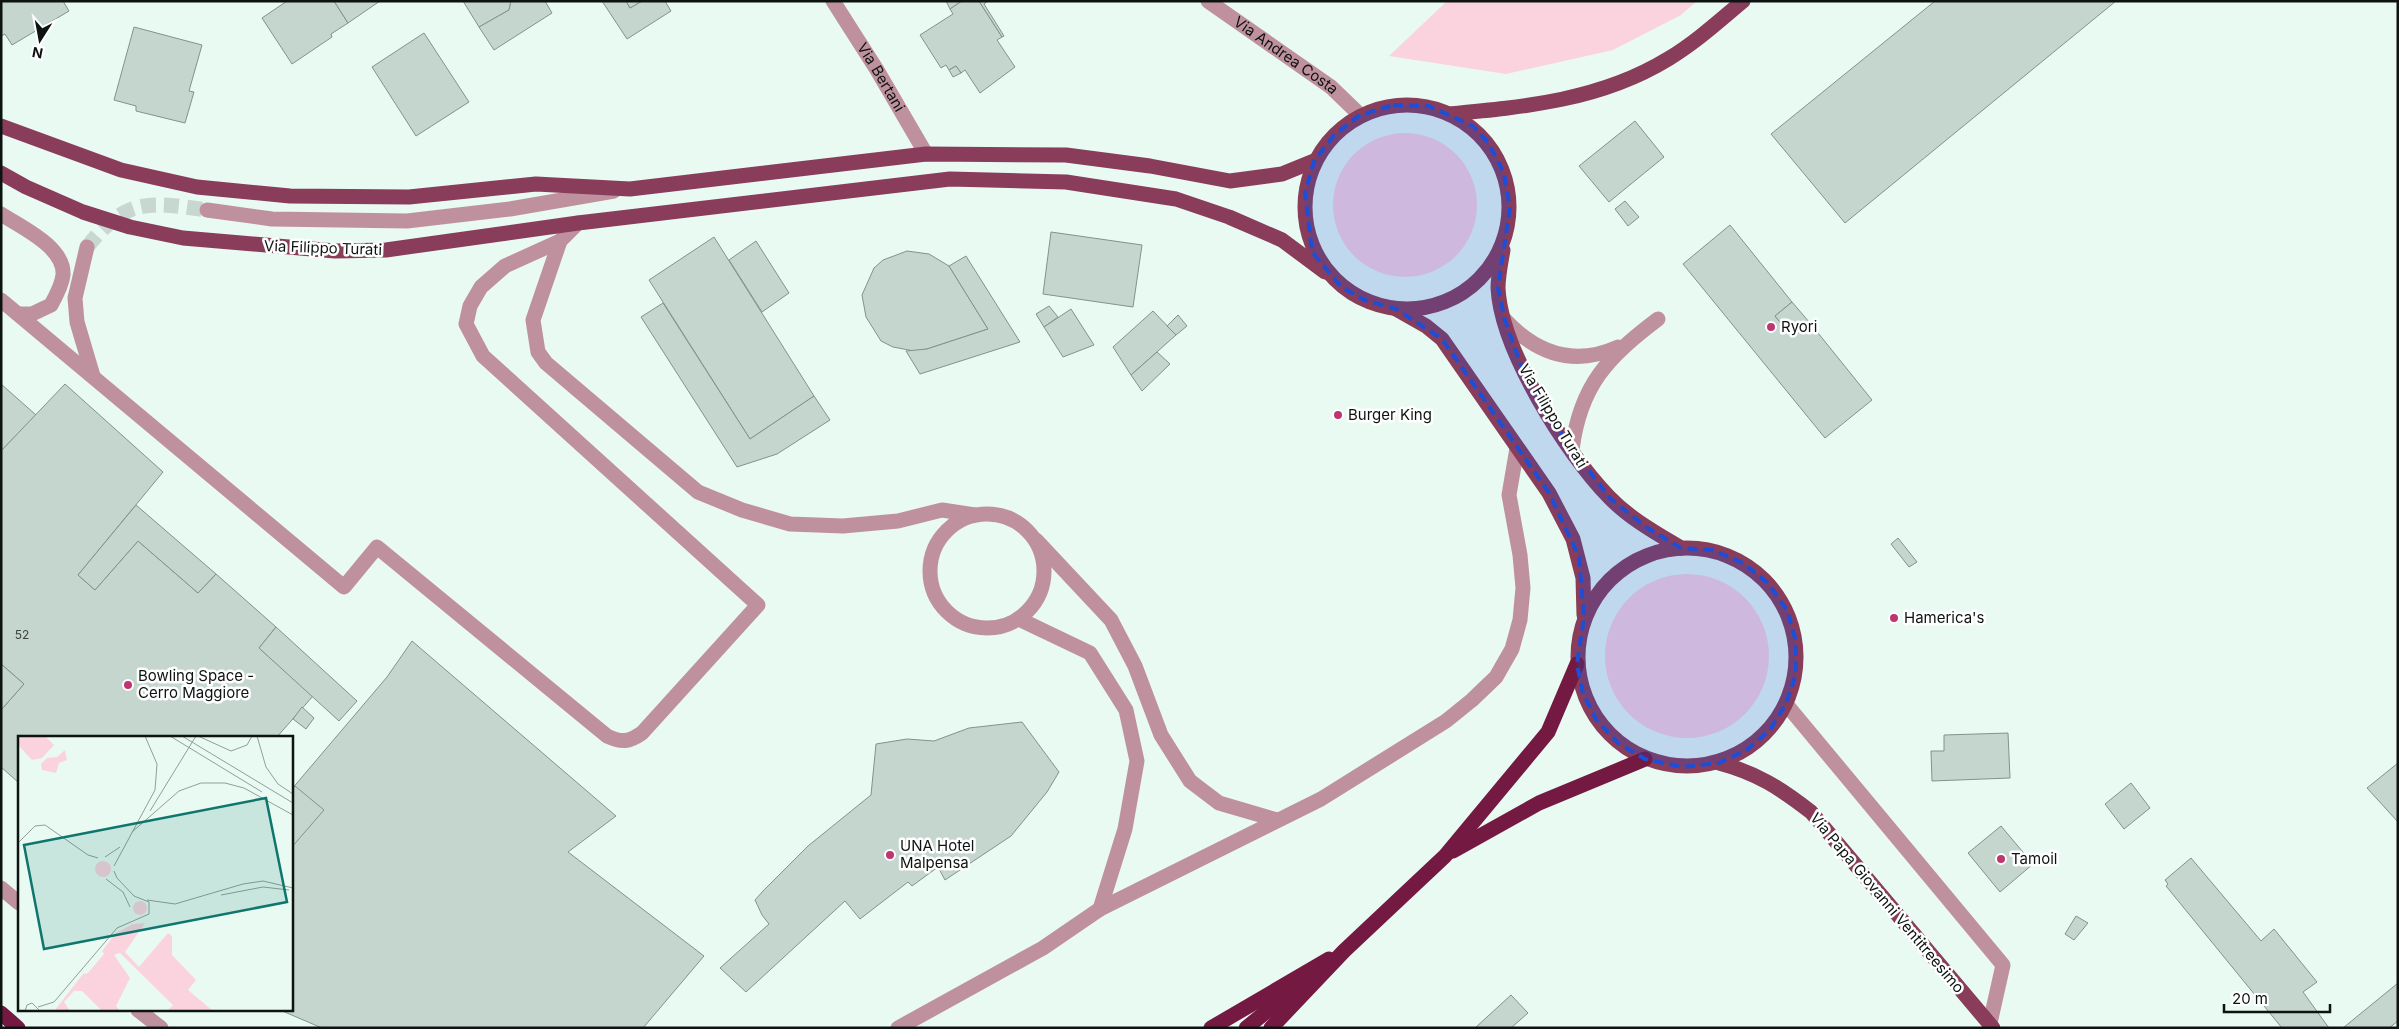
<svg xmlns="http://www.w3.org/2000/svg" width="2399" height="1029" viewBox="0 0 2399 1029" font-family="Inter,sans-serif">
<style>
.green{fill:#fbd3df}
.building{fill:#c5d6cf;stroke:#82928c}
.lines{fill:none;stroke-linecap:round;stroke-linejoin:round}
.minor-tunnel{stroke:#c8d7d1;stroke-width:15;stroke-dasharray:15 8;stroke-linecap:butt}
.minor{stroke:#bf919f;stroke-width:15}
.major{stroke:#893d5a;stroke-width:15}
.highway{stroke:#741941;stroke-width:15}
.marked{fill:#1d4ed8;fill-opacity:0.2;stroke:#1d4ed8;stroke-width:4;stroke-dasharray:10 6;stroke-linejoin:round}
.poi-dot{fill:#be3570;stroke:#fff;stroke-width:2}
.labels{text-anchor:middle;stroke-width:5;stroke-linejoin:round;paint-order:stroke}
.number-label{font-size:12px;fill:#3b4440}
.street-label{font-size:15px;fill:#0d1311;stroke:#fff}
.poi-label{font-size:15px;fill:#0d1311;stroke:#fff;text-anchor:start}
.inset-road{fill:none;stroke:#919e99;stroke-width:1}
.view{fill:#0f766e;fill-opacity:0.15;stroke:#0f766e;stroke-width:2.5}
.inset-edge{fill:none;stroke:#0d1311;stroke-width:2.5}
</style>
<rect width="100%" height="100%" fill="#e9faf3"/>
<g class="green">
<path d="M1447 1H1697L1681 15 1613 50 1506 74 1389 56Z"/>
<circle cx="1405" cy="205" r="72"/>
<circle cx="1687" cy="656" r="82"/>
</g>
<g class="building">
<path d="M1 1H63L69 11 12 45 5 34 1 36Z"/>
<path d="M287 1H334L348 23 331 34 332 37 292 64 262 18Z"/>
<path d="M334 1H380L348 23Z"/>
<path d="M463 1H511L509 10 479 27Z"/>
<path d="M511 1H545L552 13 494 50 479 27 509 10Z"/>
<path d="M602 1H626L630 8 642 1H665L671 11 627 39Z"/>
<path d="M626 1H642L630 8Z"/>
<path d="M946 1H962L950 9Z"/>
<path d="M962 1H979L1002 37 997 40 1015 67 980 93 965 70 961 73 956 66 949 70 946 65 941 68 920 35 953 14 950 9Z"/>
<path d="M979 1H988L984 4 1004 36 1002 37Z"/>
<path d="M1935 1H2116L1845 223 1771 134Z"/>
<path d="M134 27 202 45 189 91 194 92 185 123 136 111V106L114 100Z"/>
<path d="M424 33 469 102 416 136 372 67Z"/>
<path d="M956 66 961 73 953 77 949 70Z"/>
<path d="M1635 121 1664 157 1609 202 1579 166Z"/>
<path d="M1625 201 1639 217 1628 226 1615 209Z"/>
<path d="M1730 225 1792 302 1775 316 1792 337 1810 323 1872 400 1825 438 1683 264Z"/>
<path d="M1051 232 1142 245 1133 307 1043 294Z"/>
<path d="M714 237 814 396 750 439 649 280Z"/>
<path d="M756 241 789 293 762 312 729 260Z"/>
<path d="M907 251 929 254 949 266 988 329 927 349 914 351 893 347 881 341 866 317 862 295 874 268 883 260Z"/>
<path d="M966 256 1020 342 920 374 906 351 927 349 988 329 949 266Z"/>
<path d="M1792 302 1810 323 1792 337 1775 316Z"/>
<path d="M663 303 750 439 814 396 830 420 777 454 737 467 641 317Z"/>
<path d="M1049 306 1058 317 1044 327 1036 314Z"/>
<path d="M1071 309 1094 345 1063 357 1044 327Z"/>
<path d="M1153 311 1176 335 1131 375 1113 347Z"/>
<path d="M1178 315 1187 326 1176 335 1167 326Z"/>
<path d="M1157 352 1170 364 1142 391 1131 375Z"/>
<path d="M1 384 36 415 1 451Z"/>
<path d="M65 384 163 472 78 575 95 590 138 541 198 593 216 574 276 627 259 648 313 696 276 738H125L122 735 119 738H19V783L1 767V710L24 684 1 664V451Z"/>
<path d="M136 505 216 574 198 593 138 541 95 590 78 575Z"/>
<path d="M1898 538 1917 562 1909 567 1891 544Z"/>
<path d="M276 627 357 701 339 721 259 648Z"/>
<path d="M412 641 616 816 568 852 704 956 643 1028H322L280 1010H291V790L387 677Z"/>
<path d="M1 664 24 684 1 710Z"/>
<path d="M302 707 314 718 306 729 293 719Z"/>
<path d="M1022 722 1059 772 1047 792 1011 836 945 880 938 867 912 886 908 882 860 919 845 901 746 992 720 968 769 924 762 915 755 900 763 891 808 846 871 795 876 744 907 739 934 741 969 728Z"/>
<path d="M2008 733 2010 778 1932 781 1931 751H1944V735Z"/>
<path d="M2398 763V822L2367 788Z"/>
<path d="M2131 783 2150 808 2124 829 2105 804Z"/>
<path d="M295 786 324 810 291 848V791Z"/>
<path d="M2001 826 2033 864 2000 892 1968 853Z"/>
<path d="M2191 858 2261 941 2274 929 2317 982 2303 992 2329 1028H2282L2166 886 2168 884 2165 880Z"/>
<path d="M2076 916 2088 923 2074 940 2065 934Z"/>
<path d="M2398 983V1021L2389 1028H2343Z"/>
<path d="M1511 995 1528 1013 1511 1028H1475Z"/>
</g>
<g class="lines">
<path class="minor-tunnel" d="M87 247C127 197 149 202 207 210"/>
<g class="minor">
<path id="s1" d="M833 1 877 70 926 154"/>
<path id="s2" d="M1208 1 1331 87 1360 115"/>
<path d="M207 210 272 219 407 221 510 209 614 191"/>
<path d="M1 214C21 227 65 247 63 275 62 285 56 296 51 305L32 314H18"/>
<path d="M578 223 560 241 533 320 538 352 546 363 698 492 742 510 790 524 843 526 898 521 942 510 975 515"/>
<path d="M87 247 75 298 77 322 93 376"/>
<path d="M1 300 344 587 377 547 607 736C622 743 629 742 642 733L758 605 483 356 466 324 470 306 481 287 505 266 560 241"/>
<path d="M1505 320C1537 354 1574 367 1618 347"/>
<path d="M1572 450C1580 385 1608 357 1658 319"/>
<circle cx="987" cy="571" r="57"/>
<path d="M1036 540 1111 620 1135 666 1161 735 1190 781 1219 803 1277 820"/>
<path d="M1019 619 1090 653 1126 710 1137 761 1125 829 1100 909"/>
<path d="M1786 704 2003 965 1990 1023"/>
<path d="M1 888 19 903"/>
<path d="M138 1010 161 1028"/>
<path d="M898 1028 1043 948 1100 909 1321 799 1446 721 1472 700 1496 677 1512 649 1520 620 1523 588 1520 555 1509 495 1517 448"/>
</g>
<g class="major">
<circle cx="1407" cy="207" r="102"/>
<path d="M1449 114C1525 107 1601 100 1668 59 1695 43 1719 21 1743 1"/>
<path d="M1 126 121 170 197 187 290 196 409 197 536 184 630 189 926 154 1066 155 1150 166 1230 181 1282 174 1314 161"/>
<path d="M1 173 26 187 83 212 130 227 183 238 335 251 386 250 578 223 950 179 1066 182 1176 199 1229 217 1282 240 1325 272"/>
<path d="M1503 250C1501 262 1498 276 1498 288 1501 350 1566 453 1609 497 1629 518 1656 533 1681 548"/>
<path d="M1396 309 1426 326 1442 339 1549 493 1573 539 1583 578 1584 615"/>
<circle cx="1687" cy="657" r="109"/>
<path d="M1719 763C1757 773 1780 788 1811 812L1993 1028"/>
</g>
<g class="highway">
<path d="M1453 851 1539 803 1645 759"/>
<path d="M1 1013 18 1028"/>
<path d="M1211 1028 1329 959"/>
<path d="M1246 1028 1301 984"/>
<path d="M1271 1028 1344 951 1445 856 1548 732 1577 664"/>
</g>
</g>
<path class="marked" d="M1393 105 1429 106 1473 126 1488 142 1504 173 1510 208 1498 288 1505 320 1521 365 1564 438 1610 498 1646 527 1681 548 1713 550 1743 563 1768 583 1787 610 1796 641V674L1786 704 1770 730 1747 750 1719 763 1682 767 1645 759 1619 744 1597 721 1583 694 1577 664 1584 617 1579 557 1549 493 1442 339 1396 309 1364 300 1341 287 1312 252 1305 193 1314 161 1334 135 1360 115Z"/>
<g class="poi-dot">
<circle cx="1771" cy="327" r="5"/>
<circle cx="1338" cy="415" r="5"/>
<circle cx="1894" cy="618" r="5"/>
<circle cx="128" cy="685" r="5"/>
<circle cx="890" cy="855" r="5"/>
<circle cx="2001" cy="859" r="5"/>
</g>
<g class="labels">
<g class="number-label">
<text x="22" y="639">52</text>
</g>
<g class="street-label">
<text dy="5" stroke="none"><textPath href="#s2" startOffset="95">Via Andrea Costa</textPath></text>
<text dy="5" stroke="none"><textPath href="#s1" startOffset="90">Via Bertani</textPath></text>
<text transform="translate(323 248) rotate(2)" y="5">Via Filippo Turati</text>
<text transform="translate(1553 416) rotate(59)" y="5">Via Filippo Turati</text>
<text transform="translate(1887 903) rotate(50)" y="5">Via Papa Giovanni Ventitreesimo</text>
</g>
<g class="poi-label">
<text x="1781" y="332">Ryori</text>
<text x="1348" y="420">Burger King</text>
<text x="1904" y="623">Hamerica's</text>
<text x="138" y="681">Bowling Space -<tspan x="138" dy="17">Cerro Maggiore</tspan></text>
<text x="900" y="851">UNA Hotel<tspan x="900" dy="17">Malpensa</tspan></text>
<text x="2011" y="864">Tamoil</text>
</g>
</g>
<g transform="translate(18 736)">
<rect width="275" height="275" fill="#e9faf3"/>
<path d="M0 0H27L36 9 24 22 14 24 0 9ZM47 14 49 24 41 27 38 37 24 34 23 28 29 22 39 21ZM77 133a8 8 0 1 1 16 0a8 8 0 1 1-16 0ZM115 172a7 7 0 1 1 14 0a7 7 0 1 1-14 0ZM127 187 107 216 121 231 150 197 154 200V219L178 244 170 254 195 275H149L155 269 102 217 96 219 112 242 98 270 102 275H84L64 255H56L46 266 52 275 37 274 65 238 70 237 86 218 84 215 98 197 115 188Z" fill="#fbd3df"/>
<path class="inset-road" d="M152 0 244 56M164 0 275 67M180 0 213 15 229 9 234 0M239 0 248 31 260 48 275 58M132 75 178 0M114 96 161 55 183 47H207L226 52 275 79M0 107 17 90 27 89 70 119 80 122M87 121 102 111M96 130 137 54 139 28 127 0M88 143 105 156 112 171M203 159 245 151 271 154M129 164 157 168 225 148 245 145 275 152M20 271 36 266 99 192 131 178V166L116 160 99 142 96 135M7 275 9 269 14 267 21 274"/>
<path class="view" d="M248 62 269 166 26 213 6 109Z"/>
<rect width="275" height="275" class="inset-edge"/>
</g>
<rect width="2399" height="1029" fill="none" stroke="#0d1311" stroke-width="5"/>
<g transform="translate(40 40) rotate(191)" stroke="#ffffff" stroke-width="4" paint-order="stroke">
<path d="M0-4L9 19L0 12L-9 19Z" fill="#0d1311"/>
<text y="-8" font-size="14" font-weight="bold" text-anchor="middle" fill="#0d1311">N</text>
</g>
<path d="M2224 1004v8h106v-8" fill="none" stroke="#0d1311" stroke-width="2.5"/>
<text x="2232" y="1004" font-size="15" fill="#0d1311" stroke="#ffffff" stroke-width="4" paint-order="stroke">20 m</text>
</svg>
